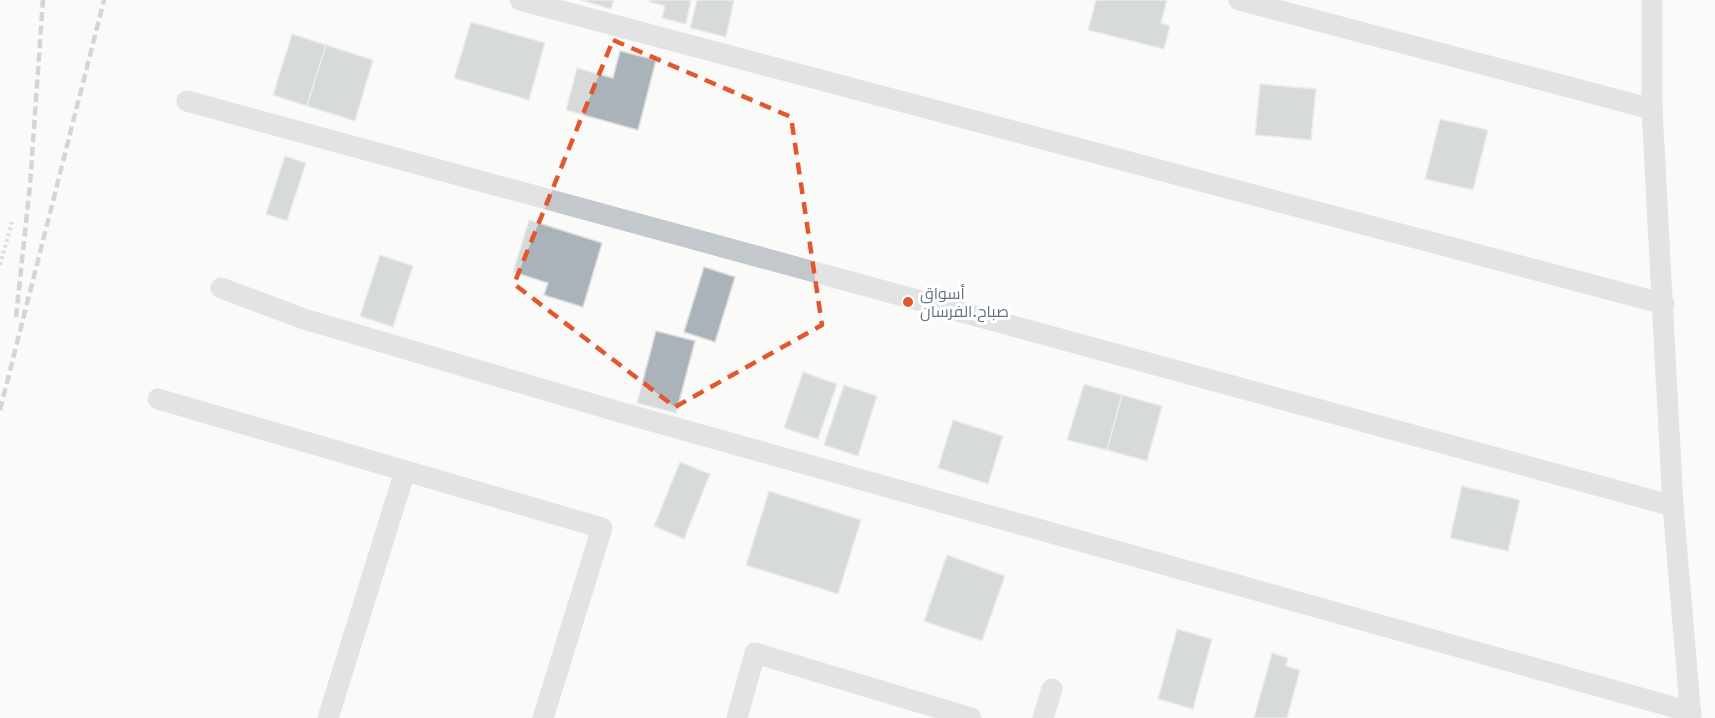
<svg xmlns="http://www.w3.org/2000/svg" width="1715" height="718" viewBox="0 0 1715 718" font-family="'Golos Text',Cairo,sans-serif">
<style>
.building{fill:#aab3b9;stroke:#dcdcda;stroke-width:1.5}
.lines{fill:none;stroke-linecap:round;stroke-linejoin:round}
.path{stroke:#bbbfc2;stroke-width:4;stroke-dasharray:3 3;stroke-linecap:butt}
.minor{stroke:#c3c8cc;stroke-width:21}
.rail{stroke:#a2aab0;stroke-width:4.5;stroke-dasharray:9 4.5;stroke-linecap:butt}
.marked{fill:none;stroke:#e4572e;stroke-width:4.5;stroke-dasharray:12 8;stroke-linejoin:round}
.poi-dot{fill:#e4572e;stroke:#fff;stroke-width:2}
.labels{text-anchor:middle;stroke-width:6;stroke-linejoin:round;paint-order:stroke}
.poi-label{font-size:16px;fill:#657683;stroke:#fff;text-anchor:start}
</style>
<rect width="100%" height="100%" fill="#fafaf8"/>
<g class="building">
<path d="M580 0H614L611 9Z"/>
<path d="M650 0H691L686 24 662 18 665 6 649 2Z"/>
<path d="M697 0H734L726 37 690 28Z"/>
<path d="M1096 0H1167L1161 23 1170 26 1164 49 1088 30Z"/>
<path d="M471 22 545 43 529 100 454 78Z"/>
<path d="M292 34 326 45 307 106 273 95Z"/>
<path d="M326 45 373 60 355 121 307 106Z"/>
<path d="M620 51 656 60 638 130 566 110 577 68 613 78Z"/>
<path d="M1260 84 1316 89 1311 140 1255 135Z"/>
<path d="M1440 119 1488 130 1473 190 1425 179Z"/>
<path d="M285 156 306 163 287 221 266 214Z"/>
<path d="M529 220 602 243 583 307 544 295 548 283 513 272Z"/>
<path d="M380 255 413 266 393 327 360 316Z"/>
<path d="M704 267 735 277 715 342 684 332Z"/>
<path d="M656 331 695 341 676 413 637 403Z"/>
<path d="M803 372 837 384 818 439 784 428Z"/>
<path d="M1084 384 1122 395 1107 450 1067 440Z"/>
<path d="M844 385 877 396 858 456 824 445Z"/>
<path d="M1122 395 1162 406 1147 461 1107 450Z"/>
<path d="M953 420 1003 436 988 484 938 468Z"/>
<path d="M680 462 710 474 684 539 654 526Z"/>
<path d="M1462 486 1520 500 1508 551 1450 538Z"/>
<path d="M769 491 861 520 838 594 746 565Z"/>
<path d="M947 555 1005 576 982 641 924 621Z"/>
<path d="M1177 629 1212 639 1193 709 1158 699Z"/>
<path d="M1272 653 1288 658 1286 666 1300 670 1287 718H1254Z"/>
</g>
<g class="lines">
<path class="path" d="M0 265 12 222"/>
<g class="minor">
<path d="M520 0 1664 304"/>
<path d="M1239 0 1652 109"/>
<path d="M1652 0V109L1673 506 1691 718"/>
<path d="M187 101 1673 506"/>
<path d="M221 288 304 319 623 413 1691 712"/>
<path d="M158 399 602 528 543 718"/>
<path d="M328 718 405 471"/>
<path d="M737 718 755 653 971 718"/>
<path d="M1043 718 1052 689"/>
</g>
<g class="rail">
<path d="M16 317 30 185 43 0"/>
<path d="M0 410 104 0"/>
</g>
</g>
<path d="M0 0H1715V718H0ZM613 40 791 117 822 325 675 407 514 284Z" fill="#fafaf8" fill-opacity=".55" fill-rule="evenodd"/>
<path class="marked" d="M613 40 791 117 822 325 675 407 514 284Z"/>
<circle class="poi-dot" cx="908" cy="302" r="6"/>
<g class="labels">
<g class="poi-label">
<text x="920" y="299">أسواق<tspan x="920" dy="18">صباح.الفرسان</tspan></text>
</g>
</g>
</svg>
